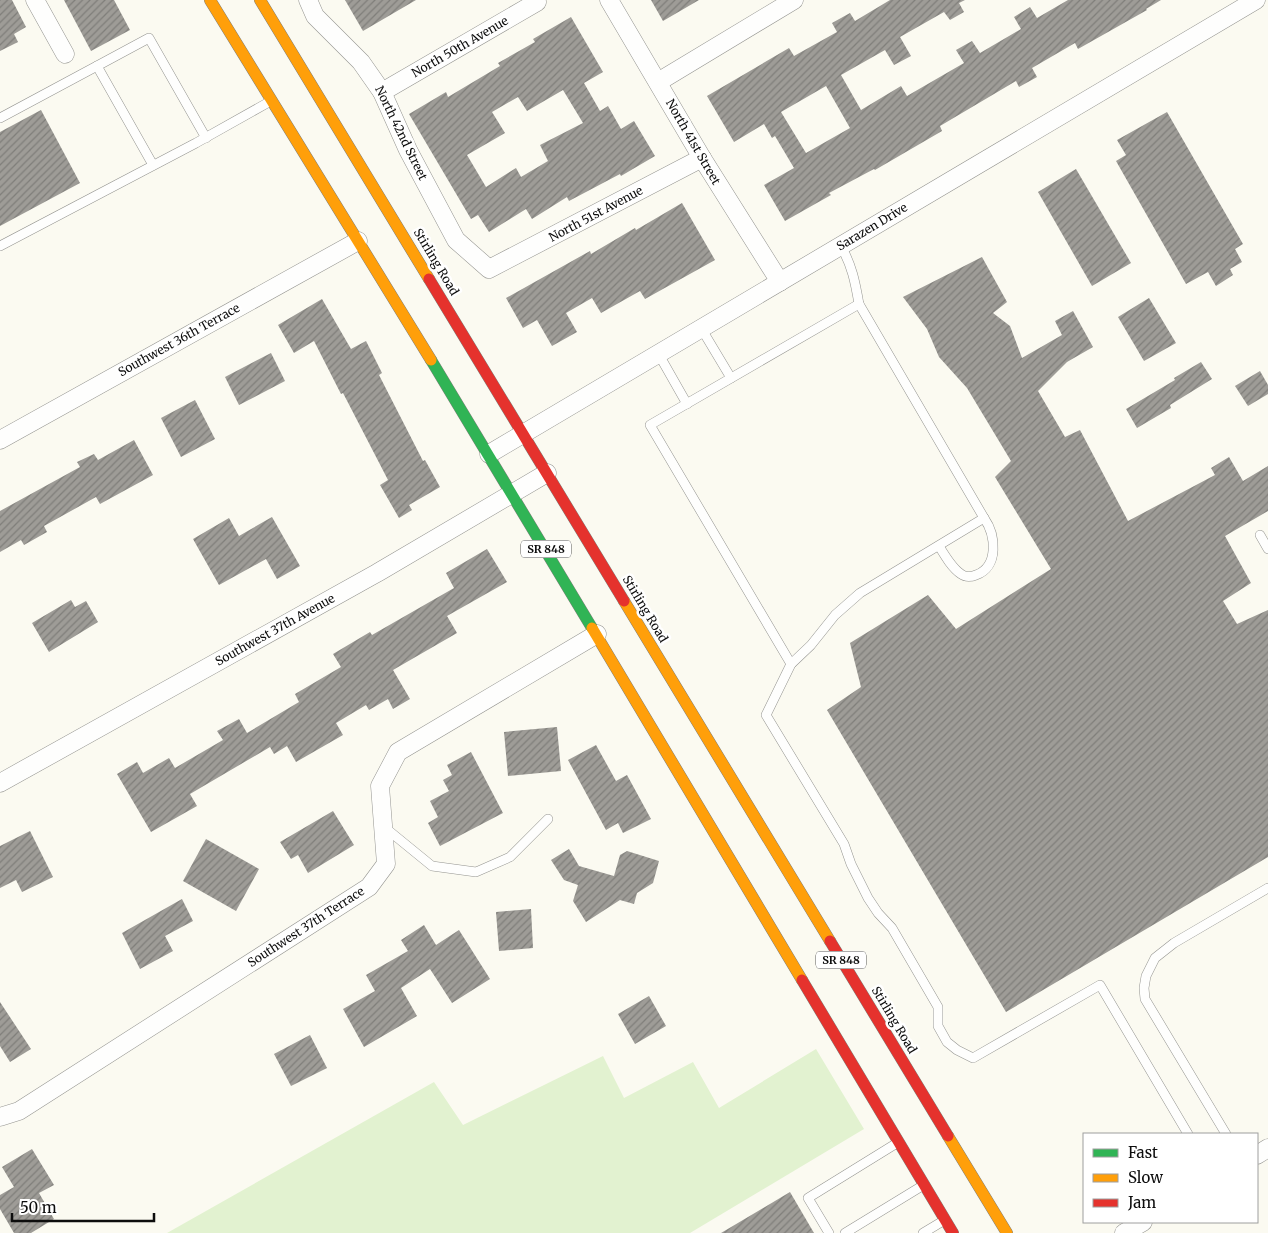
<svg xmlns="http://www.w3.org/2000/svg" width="1268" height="1233" viewBox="0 0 1268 1233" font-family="Merriweather,serif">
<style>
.grass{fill:#e2f2d0}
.building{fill:url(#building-hatch);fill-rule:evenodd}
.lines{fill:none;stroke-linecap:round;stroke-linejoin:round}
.lane-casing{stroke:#949490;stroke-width:10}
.street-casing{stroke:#949490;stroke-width:19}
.fast-casing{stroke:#81817d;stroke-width:12}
.slow-casing{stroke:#81817d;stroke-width:12}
.jam-casing{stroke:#81817d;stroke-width:12}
.lane{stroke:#fefefd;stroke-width:9}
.street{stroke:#fefefd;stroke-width:18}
.fast{stroke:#30b455;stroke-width:11}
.slow{stroke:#ff9f0a;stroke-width:11}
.jam{stroke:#e5322d;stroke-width:11}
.labels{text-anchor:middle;stroke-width:5;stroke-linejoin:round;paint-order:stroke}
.shield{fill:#fff;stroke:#565656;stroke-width:1}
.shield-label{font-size:11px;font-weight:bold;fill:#0d0d0d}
.street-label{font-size:12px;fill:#0d0d0d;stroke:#fff}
</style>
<defs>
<pattern id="building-hatch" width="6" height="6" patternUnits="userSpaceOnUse" patternTransform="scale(1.25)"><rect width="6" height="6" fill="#9e9c97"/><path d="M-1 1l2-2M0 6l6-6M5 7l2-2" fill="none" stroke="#7f7e7a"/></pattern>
</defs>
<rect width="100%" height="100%" fill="#fbfaf1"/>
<path class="grass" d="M816 1049 864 1129 690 1233H167L434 1082 463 1125 603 1056 624 1098 693 1062 719 1108Z"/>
<g class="building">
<path d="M0 0H12L26 27 14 34 18 42 0 51Z"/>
<path d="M64 0H114L130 30 91 51Z"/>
<path d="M345 0H416L363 31Z"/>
<path d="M651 0H699L663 21Z"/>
<path d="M890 0H965L959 3 964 12 950 20 944 12 900 37 911 56 894 65 885 50 841 75 861 110 901 86 907 96 964 63 956 50 972 41 980 53 1021 29 1014 17 1030 7 1037 18 1068 0H1161L1146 9 1147 10 1078 49 1075 43 1032 68 1037 77 1019 87 1016 81 940 126 942 131 875 170 874 169 829 193 831 195 785 221 764 185 794 168 775 136 772 138 764 124 734 142 707 96 789 48 794 56 837 32 832 23 850 13 855 21ZM826 86 850 128 806 153 781 112Z"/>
<path d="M571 17 603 72 584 83 600 111 608 106 621 129 634 121 655 156 621 176 620 174 569 201 567 197 532 219 526 209 489 232 478 215 471 219 409 114 446 92 448 97 500 66 498 63 535 42 533 39ZM563 90 583 123 540 145 548 161 521 177 516 168 486 187 467 155 505 133 492 112 518 97 527 111Z"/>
<path d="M41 110 80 183 0 226V132Z"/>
<path d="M1167 112 1243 244 1235 249 1242 262 1230 269 1233 275 1216 286 1208 272 1186 284 1116 161 1126 155 1117 140Z"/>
<path d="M1076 169 1131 263 1092 286 1038 192Z"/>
<path d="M682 203 715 260 645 299 640 291 601 313 592 298 566 313 577 332 552 346 537 320 523 328 506 298 590 251 591 254 635 228 636 230Z"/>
<path d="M982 257 1007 302 993 313 1010 326 1022 358 1062 335 1055 321 1073 311 1093 347 1067 362 1038 391 1065 437 1080 430 1128 521 1215 475 1211 468 1229 457 1243 481 1268 466V511L1225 536 1251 583 1223 601 1237 624 1268 610V857L1006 1012 827 710 861 687 850 643 928 595 956 629 1051 569 995 477 1011 461 967 388 939 357 927 329 903 297Z"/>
<path d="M1149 298 1176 343 1144 361 1118 317Z"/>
<path d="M322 299 351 349 366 341 382 373 379 375 423 461 425 460 440 487 409 505 412 510 399 518 380 485 388 480 343 393 341 394 314 341 294 353 278 325Z"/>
<path d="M271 353 285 381 239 405 225 377Z"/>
<path d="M1201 362 1212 379 1170 405 1171 408 1137 428 1126 409 1175 380 1174 378Z"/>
<path d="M1260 371 1268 385V394L1248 406 1235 386Z"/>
<path d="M195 400 215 439 181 457 161 418Z"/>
<path d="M134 440 153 475 100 504 96 497 44 526 47 532 24 545 21 540 0 552V511L80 467 77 462 94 454 98 460Z"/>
<path d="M272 517 300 566 277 579 266 559 219 585 193 539 229 518 239 536Z"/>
<path d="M487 549 507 582 447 616 457 633 393 670 410 699 393 709 388 699 369 710 366 705 336 723 343 735 296 762 287 746 274 754 270 747 190 794 197 806 151 832 117 774 137 762 143 773 169 758 175 768 223 740 217 731 239 719 247 733 299 702 295 694 341 667 333 654 370 632 372 635 454 588 446 573Z"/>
<path d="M71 600 75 607 86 601 98 622 49 652 32 623Z"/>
<path d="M557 727 561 771 508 776 504 732Z"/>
<path d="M596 745 616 781 627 775 651 819 623 833 618 823 606 830 568 760Z"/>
<path d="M471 752 503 813 440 846 428 823 438 817 430 801 449 791 443 780 452 775 447 765Z"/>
<path d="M333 811 354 845 308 873 298 855 291 859 280 842Z"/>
<path d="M30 831 53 877 22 892 16 880 0 888V846Z"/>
<path d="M206 839 259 869 236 911 183 881Z"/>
<path d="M569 849 579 866 614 876 620 855 627 851 659 861 653 883 637 893 634 904 620 900 586 922 573 901 578 885 564 880 551 860Z"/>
<path d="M182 899 193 921 165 936 173 951 140 969 122 933Z"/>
<path d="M531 909 533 948 499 951 496 912Z"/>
<path d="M424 925 436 945 459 930 490 979 452 1003 430 969 401 988 417 1016 364 1047 343 1009 375 991 366 975 408 951 401 940Z"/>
<path d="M649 996 666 1026 635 1044 618 1014Z"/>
<path d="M0 1002 31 1049 10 1062 0 1046Z"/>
<path d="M310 1035 327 1068 291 1086 274 1054Z"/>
<path d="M32 1149 54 1185 39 1193 54 1219 31 1233H14L0 1209V1195L14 1187 2 1167Z"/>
<path d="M790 1192 814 1233H721Z"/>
</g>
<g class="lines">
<g class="lane-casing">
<g id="lane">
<path d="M0 118 97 66"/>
<path d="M153 165 97 66 149 38 206 138"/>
<path d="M0 246 196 143 269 102"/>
<path d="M841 246C852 266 855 281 859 304"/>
<path d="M859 304 984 518 860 593 835 615 811 645 791 664 650 425Z"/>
<path d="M701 328 731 378"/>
<path d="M658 353 687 404"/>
<path d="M1260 535 1268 549"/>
<path d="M939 546C945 556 952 568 961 574 965 577 971 577 976 575 999 567 996 535 984 518"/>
<path d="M791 664 766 715 844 844 851 864 868 898 878 913 892 928 938 1007V1026L947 1042 957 1050 973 1058 1100 985 1188 1134"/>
<path d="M383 826 432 866 476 872 510 857 548 819"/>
<path d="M1226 1134 1145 999 1144 988 1146 976 1155 958 1174 943 1268 888"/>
<path d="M829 1233 808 1198 897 1143"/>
<path d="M845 1233 922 1186"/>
<path d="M923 1233 943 1221"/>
</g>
</g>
<g class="street-casing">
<g id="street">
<path d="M35 0 65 54"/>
<path d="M308 0 315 16 361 62 382 92 408 150 456 240 489 269 702 158"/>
<path d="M609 0 702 158 780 282"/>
<path d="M658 82 794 0"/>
<path d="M382 92 537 2"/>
<path d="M0 440 358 241"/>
<path d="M489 454 1256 0"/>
<path d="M0 783 377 573 547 473"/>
<path d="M0 1117 19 1111 369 887 386 864 380 786 398 752 597 634"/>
<path d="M1257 1155 1268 1148"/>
<path d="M1124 1233 1143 1222"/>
</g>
</g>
<g class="fast-casing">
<path id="fast" d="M431 360 592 628"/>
</g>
<g class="slow-casing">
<g id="slow">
<path d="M210 0 431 360"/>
<path d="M260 0 429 279"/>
<path d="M624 601 830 941"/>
<path d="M592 628 802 980"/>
<path d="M948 1136 1007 1233"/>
</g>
</g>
<g class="jam-casing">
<g id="jam">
<path d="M429 279 624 601"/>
<path d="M830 941 948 1136"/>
<path d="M802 980 953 1233"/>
</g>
</g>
<use href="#lane" class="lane"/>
<use href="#street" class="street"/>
<use href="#fast" class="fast"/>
<use href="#slow" class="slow"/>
<use href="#jam" class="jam"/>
</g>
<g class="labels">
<g class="shield">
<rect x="521" y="540.5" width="50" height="17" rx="4"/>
<rect x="816" y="951.5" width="50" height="17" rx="4"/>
</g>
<g class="shield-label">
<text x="546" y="553">SR 848</text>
<text x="841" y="964">SR 848</text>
</g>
<g class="street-label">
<text transform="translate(460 47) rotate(-30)" y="4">North 50th Avenue</text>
<text transform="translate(401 133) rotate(64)" y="4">North 42nd Street</text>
<text transform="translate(693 142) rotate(60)" y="4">North 41st Street</text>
<text transform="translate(596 214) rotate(-28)" y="4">North 51st Avenue</text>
<text transform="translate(872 227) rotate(-31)" y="4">Sarazen Drive</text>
<text transform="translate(436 262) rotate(59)" y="4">Stirling Road</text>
<text transform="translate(179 340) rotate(-29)" y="4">Southwest 36th Terrace</text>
<text transform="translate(645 609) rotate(59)" y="4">Stirling Road</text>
<text transform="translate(275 630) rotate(-29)" y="4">Southwest 37th Avenue</text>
<text transform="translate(306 927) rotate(-33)" y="4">Southwest 37th Terrace</text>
<text transform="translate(894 1020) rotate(59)" y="4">Stirling Road</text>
</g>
</g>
<rect x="1083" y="1133" width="175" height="90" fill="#ffffff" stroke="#9e9e9e"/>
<rect x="1093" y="1149" width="25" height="8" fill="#30b455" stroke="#9e9e9e"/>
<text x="1128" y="1158" font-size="15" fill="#0d0d0d">Fast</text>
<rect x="1093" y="1174" width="25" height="8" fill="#ff9f0a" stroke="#9e9e9e"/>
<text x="1128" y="1183" font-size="15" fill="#0d0d0d">Slow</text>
<rect x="1093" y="1199" width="25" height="8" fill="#e5322d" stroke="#9e9e9e"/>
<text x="1128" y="1208" font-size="15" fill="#0d0d0d">Jam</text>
<path d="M12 1213v8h142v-8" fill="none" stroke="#0d0d0d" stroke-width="2.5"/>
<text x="20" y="1213" font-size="15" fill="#0d0d0d" stroke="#ffffff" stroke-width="4" paint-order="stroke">50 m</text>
</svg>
